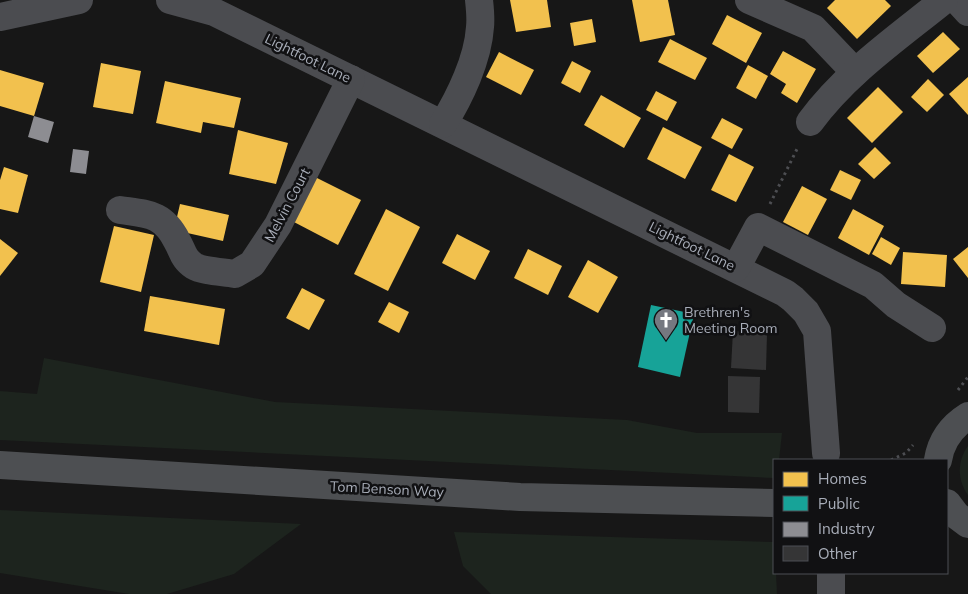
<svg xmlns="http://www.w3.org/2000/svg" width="968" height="594" viewBox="0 0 968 594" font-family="Mulish,sans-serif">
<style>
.green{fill:#1d241e}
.homes{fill:#f2c14e}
.public{fill:#17a398}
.industry{fill:#8d8d92}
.building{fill:#353536}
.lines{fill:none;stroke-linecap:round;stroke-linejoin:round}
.path{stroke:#4d4e52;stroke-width:3;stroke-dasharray:2.5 4;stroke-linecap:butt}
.minor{stroke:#4b4c50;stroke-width:28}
.major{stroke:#4d4f52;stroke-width:28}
.labels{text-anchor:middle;stroke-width:5;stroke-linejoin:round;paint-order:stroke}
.street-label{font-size:14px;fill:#a8adb8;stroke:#111113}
.poi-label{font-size:14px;fill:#a8adb8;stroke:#111113;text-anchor:start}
</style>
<rect width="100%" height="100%" fill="#171717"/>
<g class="green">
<path d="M44 358 275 402 627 420 697 433H782L779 460H774V478L0 440V391L37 394Z"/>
<path d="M968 446V495C957 480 957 461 968 446Z"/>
<path d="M0 510 301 524 234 574 167 594H129L0 573Z"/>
<path d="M454 532 774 542V573H776L777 594H491L463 566Z"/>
</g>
<g class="homes">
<path d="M510 0H547L551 27 516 32Z"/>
<path d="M632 0H668L675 35 640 42Z"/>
<path d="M835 0H885L891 6 857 39 827 8Z"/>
<path d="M727 15 762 33 746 63 712 44Z"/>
<path d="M592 19 596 42 574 46 570 23Z"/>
<path d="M943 32 960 49 933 73 917 56Z"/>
<path d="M670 39 707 58 695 80 658 62Z"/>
<path d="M783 51 816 69 797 103 781 93 786 84 770 74Z"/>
<path d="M499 52 534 70 521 95 486 77Z"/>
<path d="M572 61 591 71 580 93 561 83Z"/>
<path d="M101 63 141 71 133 114 93 107Z"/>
<path d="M748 65 768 76 756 99 736 88Z"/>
<path d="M0 70 44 83 34 116 0 106Z"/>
<path d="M968 77V115L949 94Z"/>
<path d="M928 79 944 95 927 112 911 97Z"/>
<path d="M165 81 241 98 234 128 203 122 201 133 156 123Z"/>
<path d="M878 87 903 112 872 143 847 118Z"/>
<path d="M656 91 677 102 667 121 646 110Z"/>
<path d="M601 95 641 118 624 148 584 125Z"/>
<path d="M722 118 743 129 732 149 711 138Z"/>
<path d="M663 127 702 147 685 179 647 159Z"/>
<path d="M238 130 288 143 276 184 229 174Z"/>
<path d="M875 147 891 163 874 179 858 164Z"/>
<path d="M729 154 754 167 736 202 711 190Z"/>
<path d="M4 167 28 175 18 213 0 209V180Z"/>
<path d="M840 170 861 180 851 200 830 190Z"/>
<path d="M315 177 361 200 338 245 292 221Z"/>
<path d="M802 186 827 199 808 235 783 222Z"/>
<path d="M180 204 229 215 223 241 174 230Z"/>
<path d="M386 209 420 227 388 291 354 274Z"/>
<path d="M853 209 884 226 869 255 838 238Z"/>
<path d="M114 226 154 235 141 292 100 282Z"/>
<path d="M457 234 490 251 475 280 442 263Z"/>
<path d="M881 237 900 248 891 265 872 254Z"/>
<path d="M0 239 18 253 0 276Z"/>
<path d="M968 247V278L953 259Z"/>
<path d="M528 249 562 266 548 295 514 278Z"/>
<path d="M903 252 947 255 945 287 901 284Z"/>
<path d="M588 260 618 277 598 313 568 297Z"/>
<path d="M302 288 325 300 309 330 286 318Z"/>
<path d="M150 296 225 309 219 345 144 331Z"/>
<path d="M389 302 409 312 399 333 378 322Z"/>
</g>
<path class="public" d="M651 305 694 314 680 377 638 367Z"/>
<g class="industry">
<path d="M34 116 54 122 48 143 28 137Z"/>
<path d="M73 149 89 151 86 174 70 172Z"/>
</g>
<g class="building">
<path d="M733 331 767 333 766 370 731 368Z"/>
<path d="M728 376 760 377 759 413 728 412Z"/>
</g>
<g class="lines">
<g class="path">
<path d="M770 204 798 147"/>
<path d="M958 390 968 377"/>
<path d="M891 460 906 453 913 445"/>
</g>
<g class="minor">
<path d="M170 0 214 12 785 293 793 299 806 312 817 331 826 453"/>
<path d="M749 0 813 28 855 72"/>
<path d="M957 0 968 12"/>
<path d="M0 17 79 0"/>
<path d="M810 122C846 73 897 38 944 0"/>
<path d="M443 124C460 97 478 59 480 27 481 18 480 9 479 0"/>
<path d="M120 210C147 214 163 213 177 241 183 251 183 259 194 266 202 271 224 272 235 274L252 264 278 225 351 79"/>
<path d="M736 268 758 227 873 285 896 305 932 328"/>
<path d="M831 573V594"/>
</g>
<g class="major">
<path d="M938 460C941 441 952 426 968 416"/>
<path d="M0 465 520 497 774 503"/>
<path d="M947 503 956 515 968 524"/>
</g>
</g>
<defs>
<g id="church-pin" transform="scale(1.25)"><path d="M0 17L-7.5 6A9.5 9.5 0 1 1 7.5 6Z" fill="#757880" stroke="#111113"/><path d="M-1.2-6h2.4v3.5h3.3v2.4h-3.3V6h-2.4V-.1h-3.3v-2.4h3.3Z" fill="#fff"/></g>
</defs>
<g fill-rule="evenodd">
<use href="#church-pin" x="666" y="320"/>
</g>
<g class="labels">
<g class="street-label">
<text transform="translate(308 58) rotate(26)" y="5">Lightfoot Lane</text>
<text transform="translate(287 205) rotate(-62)" y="5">Melvin Court</text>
<text transform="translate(692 246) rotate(26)" y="5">Lightfoot Lane</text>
<text transform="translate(387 489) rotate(3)" y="5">Tom Benson Way</text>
</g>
<g class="poi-label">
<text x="684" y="317">Brethren's<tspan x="684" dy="16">Meeting Room</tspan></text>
</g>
</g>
<rect x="773" y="459" width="175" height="115" fill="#111113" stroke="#4d4f55"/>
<rect x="783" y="472" width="25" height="15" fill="#f2c14e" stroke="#4d4f55"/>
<text x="818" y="484" font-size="15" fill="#a8adb8">Homes</text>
<rect x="783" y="496" width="25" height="15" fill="#17a398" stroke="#4d4f55"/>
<text x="818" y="509" font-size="15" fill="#a8adb8">Public</text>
<rect x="783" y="522" width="25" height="15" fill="#8d8d92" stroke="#4d4f55"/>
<text x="818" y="534" font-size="15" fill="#a8adb8">Industry</text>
<rect x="783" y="546" width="25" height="15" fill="#353536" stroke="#4d4f55"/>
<text x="818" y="559" font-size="15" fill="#a8adb8">Other</text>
</svg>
